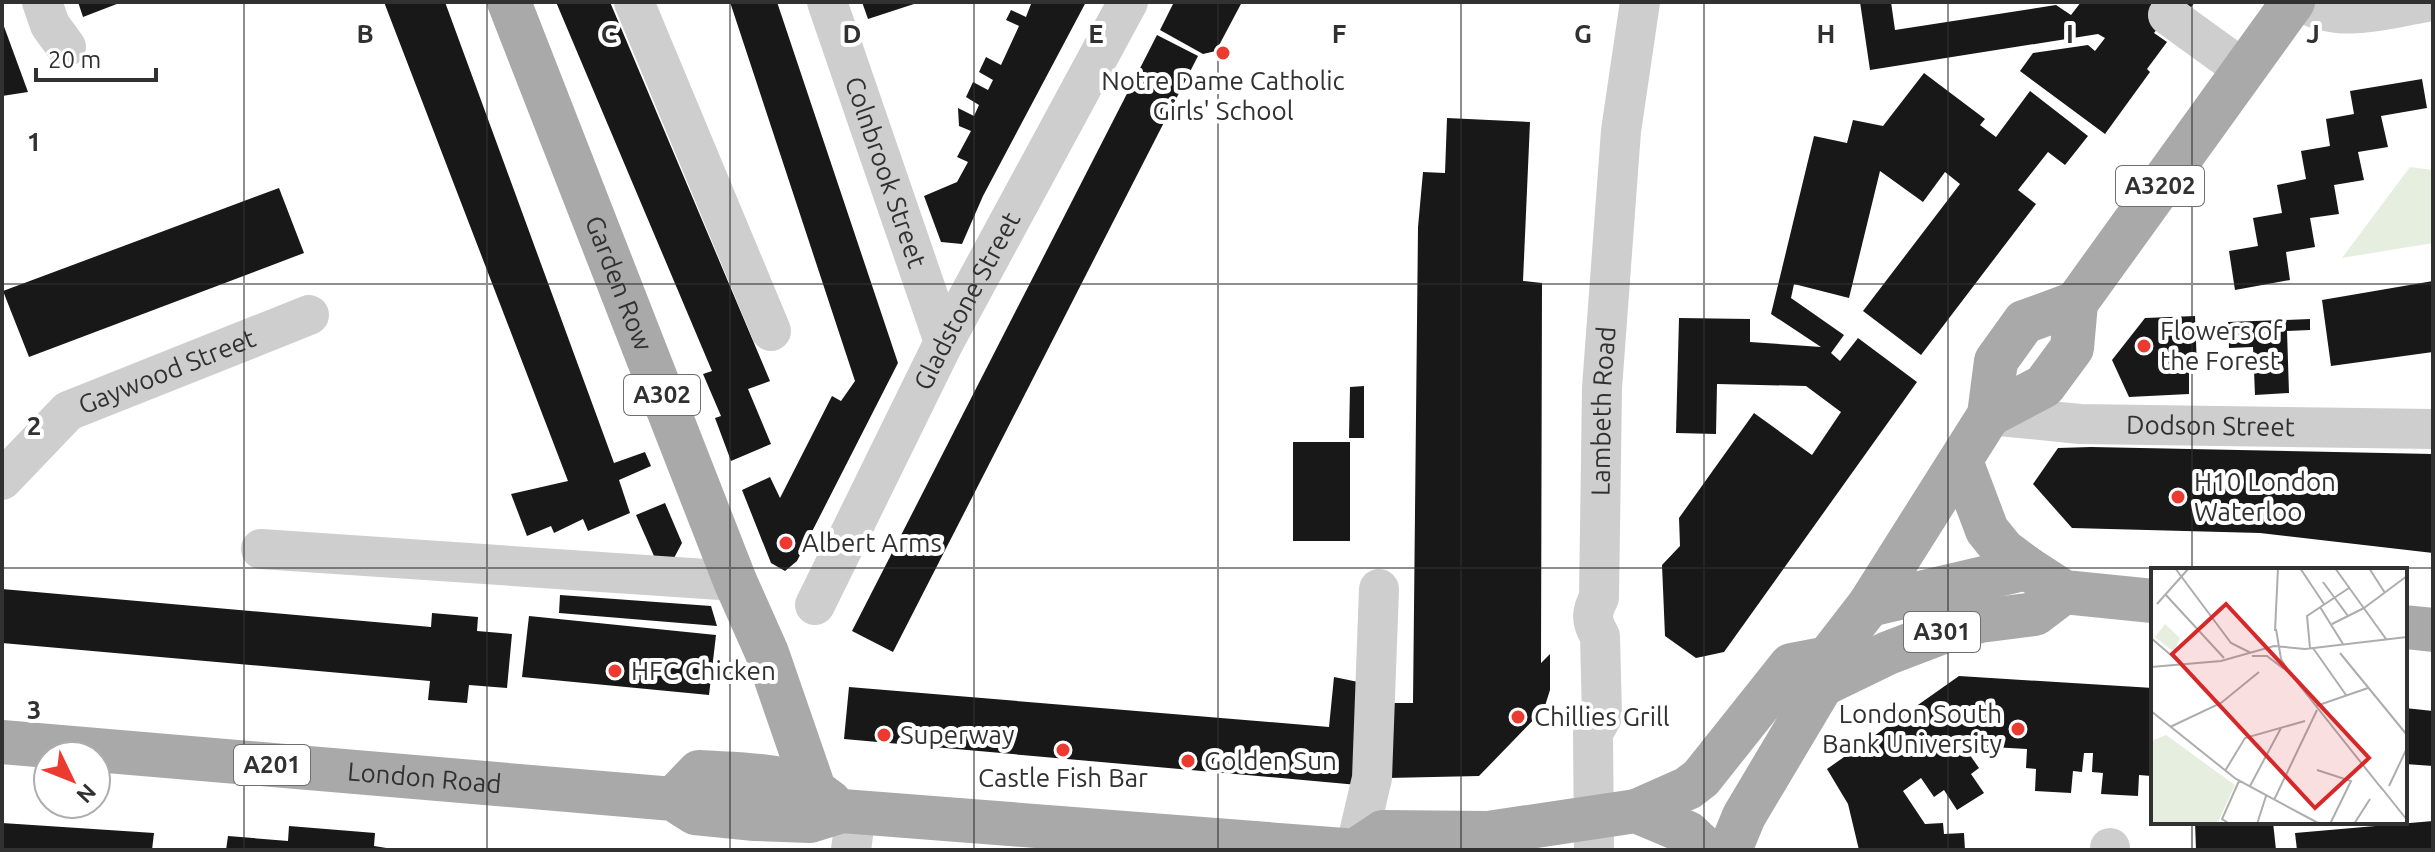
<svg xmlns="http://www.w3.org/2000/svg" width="2435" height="852" viewBox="0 0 2435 852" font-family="Ubuntu,sans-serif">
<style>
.green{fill:#e5eedf}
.building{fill:#181818}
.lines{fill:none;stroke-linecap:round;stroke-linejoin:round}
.minor{stroke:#cecece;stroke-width:40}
.major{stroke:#a9a9a9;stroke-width:44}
.grid{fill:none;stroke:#313131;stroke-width:2;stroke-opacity:0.55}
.poi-dot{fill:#ec3a30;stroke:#fff;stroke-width:3}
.labels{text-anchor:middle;stroke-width:8;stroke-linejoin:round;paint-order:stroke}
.shield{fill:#fff;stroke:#6f6f6f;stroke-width:2}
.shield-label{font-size:24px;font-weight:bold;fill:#313131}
.poi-label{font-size:26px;fill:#313131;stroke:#fff;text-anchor:start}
.street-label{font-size:26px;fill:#313131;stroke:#fff}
.inset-road{fill:none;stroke:#adadad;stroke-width:2}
.view{fill:#d62828;fill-opacity:0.15;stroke:#d62828;stroke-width:4}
.inset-edge{fill:none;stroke:#313131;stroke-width:4}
.grid-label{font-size:26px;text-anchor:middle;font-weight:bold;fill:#313131;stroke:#fff;stroke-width:8;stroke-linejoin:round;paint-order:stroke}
</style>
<rect width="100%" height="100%" fill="#fff"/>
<path class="green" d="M2410 167 2433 170V243L2342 258Z"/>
<g class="building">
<path d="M78 2H122L83 17Z"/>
<path d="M384 2H445L614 463 645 452 651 466 619 480 630 513 588 531 583 519 554 533 551 526 527 536 511 494 568 481Z"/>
<path d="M556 2H610L770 381 748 389 771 444 731 461 715 418 721 416 703 374 712 371Z"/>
<path d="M730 2H777L898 363 797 561 785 571 771 563 742 490 770 477 780 498 832 396 841 401 855 381Z"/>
<path d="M862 2H917V3L868 19Z"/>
<path d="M1027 2H1086L983 196 962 244 941 242 924 196 957 182 968 162 957 157 971 131 959 126 958 108 974 116 979 105 966 97 973 82 988 90 993 80 979 72 986 57 1001 65 1019 26 1006 20 1011 10 1026 17 1031 4Z"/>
<path d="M1174 2H1242L1216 51 1203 54 1160 30Z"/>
<path d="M1860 2H1891L1895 30 2056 5 2071 15 2081 2H2195L2183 18 2172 9 2154 33 2167 42 2147 69 2150 72 2105 134 2020 71 2033 53 2088 45 2095 51 2105 38 2098 34 1870 70Z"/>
<path d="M2 21 28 92 2 96Z"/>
<path d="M1157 35 1198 56 893 652 852 631Z"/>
<path d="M1924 73 1985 119 1980 125 1996 137 2030 91 2088 136 2065 165 2048 152 2018 190 2036 204 1921 355 1863 311 1960 184 1945 172 1923 202 1880 171 1849 298 1794 284 1791 298 1844 335 1831 353 1840 361 1858 338 1917 382 1724 652 1696 658 1665 636 1662 565 1680 546 1679 518 1754 413 1812 455 1841 412 1806 386 1717 384 1716 434 1676 433 1679 318 1750 319V342L1821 347 1771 314 1814 136 1847 143 1853 120 1883 126Z"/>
<path d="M2422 79 2427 108 2381 116 2388 147 2358 152 2364 180 2334 185 2339 214 2310 218 2315 247 2286 252 2290 280 2235 290 2229 251 2258 246 2253 218 2282 213 2277 185 2306 179 2301 151 2330 146 2326 119 2354 114 2350 91Z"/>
<path d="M1447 118 1530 122 1523 281 1542 283 1541 663 1550 654V690L1544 709 1479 776 1387 778 1393 703H1413L1418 227 1423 172 1445 173Z"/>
<path d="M279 188 304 253 29 357 3 291Z"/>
<path d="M2433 281V352L2331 366 2322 300Z"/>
<path d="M2195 316 2197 367H2189V394L2129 397 2112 360 2145 318Z"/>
<path d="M2310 319V330L2287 331 2289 393 2255 395 2253 347 2229 348 2228 322Z"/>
<path d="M1364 386V438H1349L1350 387Z"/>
<rect x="1293" y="442" width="57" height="99"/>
<path d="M2091 447 2433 454V553L2260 533 2072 528 2033 484 2058 448Z"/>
<path d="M665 503 682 543 674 558 654 556 636 515Z"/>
<path d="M2 589 431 627 432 613 478 617 477 631 512 634 507 688 469 685 467 703 428 700 430 681 2 643Z"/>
<path d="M560 595 711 606 717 626 559 613Z"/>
<path d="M529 616 716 635 709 695 522 677Z"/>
<path d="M1959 676 2153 688 2151 776 2139 775 2138 796 2101 794 2103 773 2092 772 2093 753H2084L2082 772 2073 771 2071 793 2035 791 2036 769 2026 768 2027 749 1974 746 1967 751 1979 768 1971 774 1984 793 1957 810 1944 790 1934 797 1921 778 1903 791 1925 824 1943 823 1944 834 1964 833 1965 850H1859L1848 804 1827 769Z"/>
<path d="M1334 677 1368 684 1358 785 844 739 849 687 1329 727Z"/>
<path d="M2405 708 2433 711V766L2405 764Z"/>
<path d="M2433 821V850H2297L2295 833Z"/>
<path d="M2195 822H2273L2276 850H2196Z"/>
<path d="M2 823 154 833 152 850H2Z"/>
<path d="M289 826 375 833 374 846 399 850H226L228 836 288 841Z"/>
</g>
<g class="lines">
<g class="minor">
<path d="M42 2 50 25 66 47"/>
<path d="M634 2 771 331"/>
<path id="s1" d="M827 2 944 342"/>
<path d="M2302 2C2341 24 2384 9 2427 2"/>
<path d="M2168 15 2244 70"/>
<path id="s2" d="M1989 415 2080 424 2433 429"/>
<path id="s3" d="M2 480 68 411 309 315"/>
<path d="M261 549 735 581"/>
<path id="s4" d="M815 605 944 342 1128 2"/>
<path d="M2110 848V850"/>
<path d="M851 850 856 812"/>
<path d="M1355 850 1372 778 1379 589"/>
<path id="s5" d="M1594 850 1593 733 1602 717 1600 636C1591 622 1591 612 1599 598L1602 388 1621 131 1640 2"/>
</g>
<g class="major">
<path id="s6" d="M509 2 735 581 767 653 814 789"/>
<path d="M1989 415 2044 386 2072 348 2076 303"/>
<path d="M1961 461 1987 530 2004 551 2027 568 2064 592 2153 601"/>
<path d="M1869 605 2027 568"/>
<path d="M2405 627 2433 630"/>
<path d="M1822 685 1888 653 1951 629 1980 621 2035 614 2064 592"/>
<path id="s7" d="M2 742 673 799 695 813 755 819 810 821 842 811 1344 850"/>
<path d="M673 799 699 772C745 775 794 772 830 802"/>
<path d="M1636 811 1688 788 1701 778 1791 665 1828 658"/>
<path d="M1356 850 1383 832 1488 833 1636 811 1688 833 1706 850"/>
<path d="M1730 850 1744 816 1822 685 1828 658 1869 605 1989 415 1996 361 2024 322 2076 303 2293 2"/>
</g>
</g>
<path class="grid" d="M244 2V850M487 2V850M730 2V850M974 2V850M1218 2V850M1461 2V850M1704 2V850M1948 2V850M2192 2V570M2 284H2433M2 568H2433M2192 822V850"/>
<g class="poi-dot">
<circle cx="1223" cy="53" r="8"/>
<circle cx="2144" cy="346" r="8"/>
<circle cx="2178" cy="497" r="8"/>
<circle cx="786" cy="543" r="8"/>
<circle cx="615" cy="671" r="8"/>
<circle cx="1518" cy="717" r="8"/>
<circle cx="2018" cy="729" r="8"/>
<circle cx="884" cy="735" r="8"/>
<circle cx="1063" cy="750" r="8"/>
<circle cx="1188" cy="761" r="8"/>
</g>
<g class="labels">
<g class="shield">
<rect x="2116" y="166" width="88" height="40" rx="6"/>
<rect x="624" y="375" width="76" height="40" rx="6"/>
<rect x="1904" y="612" width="76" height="40" rx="6"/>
<rect x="234" y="745" width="76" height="40" rx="6"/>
</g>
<g class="shield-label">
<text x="2160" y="194">A3202</text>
<text x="662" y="403">A302</text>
<text x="1942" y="640">A301</text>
<text x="272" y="773">A201</text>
</g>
<g class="poi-label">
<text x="1223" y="90" text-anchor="middle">Notre Dame Catholic<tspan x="1223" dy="30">Girls' School</tspan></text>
<text x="2160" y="340">Flowers of<tspan x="2160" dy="30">the Forest</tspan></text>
<text x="2194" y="491">H10 London<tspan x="2194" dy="30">Waterloo</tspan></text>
<text x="802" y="552">Albert Arms</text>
<text x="631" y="680">HFC Chicken</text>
<text x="2002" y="723" text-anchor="end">London South<tspan x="2002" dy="30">Bank University</tspan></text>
<text x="1534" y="726">Chillies Grill</text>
<text x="900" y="744">Superway</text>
<text x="1204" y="770">Golden Sun</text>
<text x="1063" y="787" text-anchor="middle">Castle Fish Bar</text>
</g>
<g class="street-label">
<text dy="9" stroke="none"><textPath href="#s1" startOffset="180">Colnbrook Street</textPath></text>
<text dy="9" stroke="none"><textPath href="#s6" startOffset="302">Garden Row</textPath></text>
<text dy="9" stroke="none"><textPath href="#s4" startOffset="340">Gladstone Street</textPath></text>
<text dy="9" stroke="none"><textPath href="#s3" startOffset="202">Gaywood Street</textPath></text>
<text dy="9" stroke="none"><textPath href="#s5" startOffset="444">Lambeth Road</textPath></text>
<text dy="9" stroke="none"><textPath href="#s2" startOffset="222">Dodson Street</textPath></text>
<text dy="9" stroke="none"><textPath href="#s7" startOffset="424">London Road</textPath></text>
</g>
</g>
<g transform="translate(2151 568)">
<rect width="256" height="256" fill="#fff"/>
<path d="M14 56 29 70 23 84 4 69ZM15 167 84 217 66 256H0V173Z" fill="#e5eedf"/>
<path class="inset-road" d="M24 0 80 75 100 85M149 0 173 36M184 0 235 71M218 0 234 25M172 14 197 48M14 26 73 90M6 36 38 0M169 39 192 76M213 40 256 8M181 56 213 40M125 61 130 91 138 104 231 221M124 63 127 0M0 70 29 95M159 80 156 48 198 20M162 80 195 127M189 85 256 167M101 88H116L133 101M0 99 70 93 123 78 154 81 256 69M165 138 217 120M0 143 85 211 169 256M19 159 70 135 108 104M166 202 200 213 179 256M74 203 94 170 154 153M99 218 130 160M229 218 256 252M238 218 256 180M123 232 166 142M79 256 71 251 88 213M106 256 115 228M203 256 219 231"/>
<path class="view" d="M75 36 218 190 164 240 21 86Z"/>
<rect width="256" height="256" class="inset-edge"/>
</g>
<g class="grid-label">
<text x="365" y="43">B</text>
<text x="609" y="43">C</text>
<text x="852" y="43">D</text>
<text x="1096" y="43">E</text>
<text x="1339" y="43">F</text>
<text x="1583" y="43">G</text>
<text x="1826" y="43">H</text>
<text x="2070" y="43">I</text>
<text x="2313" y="43">J</text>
<text x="34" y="151">1</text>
<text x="34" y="435">2</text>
<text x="34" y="719">3</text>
</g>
<rect width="2435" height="852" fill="none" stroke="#313131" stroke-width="8"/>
<g transform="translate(72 780) rotate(133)"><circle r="38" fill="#ffffff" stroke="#adadad" stroke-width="2"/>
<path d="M0-6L14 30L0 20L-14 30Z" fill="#ec3a30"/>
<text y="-12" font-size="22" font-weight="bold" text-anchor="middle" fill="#313131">N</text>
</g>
<path d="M36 68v12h120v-12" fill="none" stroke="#313131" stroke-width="4"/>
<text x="48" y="68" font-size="24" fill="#313131" stroke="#ffffff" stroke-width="6" paint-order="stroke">20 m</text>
</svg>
